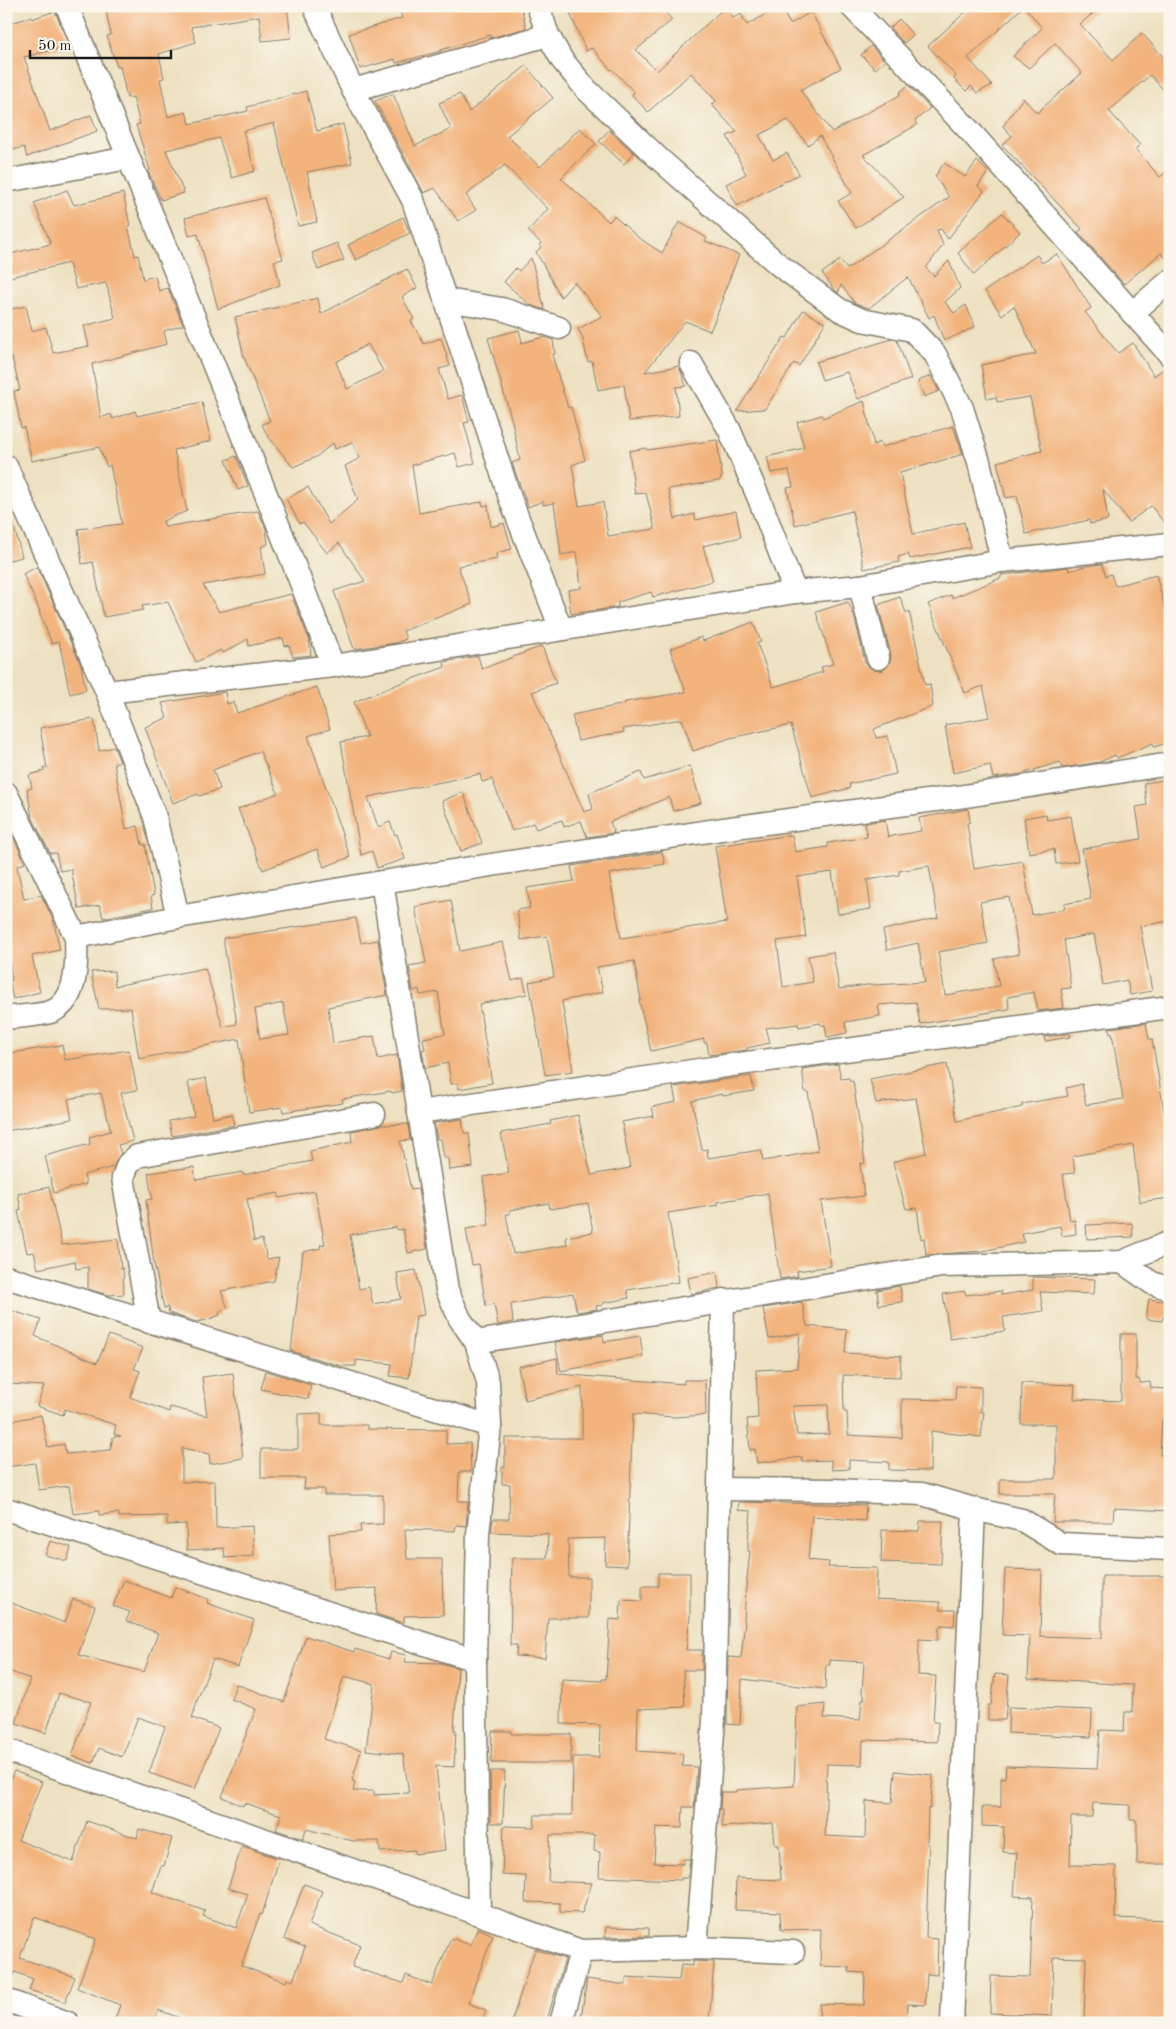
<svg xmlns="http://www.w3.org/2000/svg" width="1176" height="2029" viewBox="0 0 1176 2029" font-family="'Old Standard TT',serif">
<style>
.building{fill:#f3b37d;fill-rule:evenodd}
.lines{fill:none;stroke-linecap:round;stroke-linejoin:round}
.minor-casing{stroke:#857e6e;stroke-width:25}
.minor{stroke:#fff;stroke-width:22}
</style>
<rect width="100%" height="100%" fill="#fbf7ec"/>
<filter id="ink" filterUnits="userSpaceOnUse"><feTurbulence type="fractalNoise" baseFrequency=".02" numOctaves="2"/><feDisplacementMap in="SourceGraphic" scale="10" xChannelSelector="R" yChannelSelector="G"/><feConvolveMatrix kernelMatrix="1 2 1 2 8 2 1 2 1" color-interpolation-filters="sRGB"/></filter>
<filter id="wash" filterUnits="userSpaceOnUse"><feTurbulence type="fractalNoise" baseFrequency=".0096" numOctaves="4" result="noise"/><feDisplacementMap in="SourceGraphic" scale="20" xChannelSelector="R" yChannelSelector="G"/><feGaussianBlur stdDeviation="1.12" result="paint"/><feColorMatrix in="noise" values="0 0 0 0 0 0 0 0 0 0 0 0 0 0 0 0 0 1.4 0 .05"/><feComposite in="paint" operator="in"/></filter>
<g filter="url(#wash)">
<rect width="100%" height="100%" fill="#eee1c1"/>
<g id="blocks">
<g class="building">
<path d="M105 6H287L291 38 262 41 259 16 191 27 196 42 159 54 164 78 160 79 168 117 186 112 190 124 248 111 247 107 306 91 317 131 343 124 352 163 307 172 317 222 298 226 274 123 243 131 255 171 232 178 219 138 166 150 184 193 161 200 148 171 150 170 136 125 140 124 133 97 127 98 120 66 117 67 107 36 111 35Z"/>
<path d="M398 6H521L526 28 490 38V35L441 50V51L396 63 395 59 360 69 349 34 402 18Z"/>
<path d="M567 6H660L672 20 636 50 657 71 726 6 733 18 741 14 747 25 780 6 790 24 811 12 841 68 800 90 832 132 900 95 899 93 908 85 930 108 915 121 917 125 863 155 904 197 856 228 838 201 852 193 820 136 808 145 788 120 759 135 773 160 787 153 799 174 737 206 726 184 746 174 727 136 737 132 712 105 716 101 691 73 648 112 632 95 634 92 612 69 611 70 592 48 586 51Z"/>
<path d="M972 6H1102L1080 24 1113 60 1142 33 1170 65V97L1150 75 1109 111 1140 145 1135 149 1160 177 1170 169V262L1161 253 1124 284 1078 232 1082 229 1002 145 1012 136 1003 126 1023 98 1037 113 1082 73 1055 43 1029 68 1013 56 1042 28 1024 6 968 58 992 85 977 93 971 86 966 91 954 79 956 76 928 46Z"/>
<path d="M55 11 69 46 24 57 50 131 91 115 97 131 27 157 24 147 6 152V24L32 17V19Z"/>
<path d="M899 19 913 35 904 43 890 28Z"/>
<path d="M871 46 885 61 875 69 861 55Z"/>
<path d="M526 66 553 98 507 136 540 167 580 128 596 144 561 178 609 222 614 216 639 238 662 253 679 222 707 238 705 241 739 255 722 297 724 298 710 331 685 321 645 372 679 366 686 386 676 387 679 416 629 421 624 385 598 390 592 361 588 362 582 336 578 329 602 316 574 282 561 297 536 252 541 247 539 245 541 243 528 231 548 209 505 165 466 195 476 210 458 221 435 188 424 193 375 101 393 94 415 146 451 129 439 103 460 94 469 112Z"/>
<path d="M609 130 634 153 624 164 599 141Z"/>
<path d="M977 161 988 172 978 186 984 191 948 239 941 229 937 230 943 245 926 268 934 276 949 261 960 288 945 302 954 313 966 305 975 327 944 341 934 315 929 318 908 277 869 308 855 303 841 285 838 293 834 289 822 273 840 260 847 269 949 197 935 176 944 163 965 177Z"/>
<path d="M67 190 74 205 123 193 130 226H128L135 256 138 255 143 279 155 276 159 291 168 288 183 325 164 331 167 344 92 364 101 418 111 414 113 419 135 411 137 416 202 402 211 441 174 450 187 511 163 521 165 527 258 511 266 529 268 544 261 547 265 574 203 585 219 612 291 594 309 639 311 655 293 657 289 645 285 646 283 638 249 646 248 639 223 653 221 650 196 662 168 602 142 606 143 610 104 617 93 562 82 564 78 529 122 524 110 465 107 467 99 447 32 461 24 427 21 428 14 391 20 390 12 357 6 359V310L26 306 32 331 46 327 53 353 89 346 84 326 115 318 106 283 76 289 69 263 6 278V255L51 244 34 203Z"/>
<path d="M264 198 283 259 274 261 280 285 218 309 198 234 189 236 185 218Z"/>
<path d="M1002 213 1020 232 974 275 958 253Z"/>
<path d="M403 217 410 233 356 260 348 245Z"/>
<path d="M337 243 344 260 318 270 312 253Z"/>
<path d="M1057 254 1091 308 1085 312 1118 353 1133 343 1154 376 1166 367 1170 368V530L1151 506 1129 522 1103 489 1108 520 1090 524 1089 520 1026 534 1017 496 1006 498 997 462 1042 451 1030 397 997 402 996 397 987 399 981 365 1036 354 1014 306 1002 315 985 291 1037 255 1042 263Z"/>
<path d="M531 258 545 310 530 305 504 282 516 268 519 271Z"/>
<path d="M407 269 417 288 402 297 414 319 411 321 424 344 441 338 450 366 439 369 448 399 462 395 469 422 464 423 475 463 459 467 455 453 412 465 419 513 482 502 483 506 488 505 491 527 504 523 512 549 496 553 497 559 458 566 472 604 403 631 406 639 396 643 354 649 334 591 365 581 339 543 327 553 303 522 300 524 286 499 308 487 329 524 358 500 345 466 360 458 352 442 335 449 333 443 316 457 293 467 267 435 262 424 270 421 244 357 235 317 318 298 321 314ZM368 344 383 371 347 389 336 362Z"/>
<path d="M803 310 825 323 799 366 794 363 765 409 737 411 784 337 787 338Z"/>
<path d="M519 330 522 341 521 343 544 337 553 340 555 354 552 355 568 408 571 407 585 460 572 465 579 506 603 502 608 536 655 529 646 493 635 494 629 451 646 448 647 450 717 440 722 476 719 481 668 489 675 519 694 514 696 520 736 511 741 537 703 546 713 581 653 597 651 592 618 602V607L571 614 568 590 581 588 577 552 561 555 554 503 543 505V501L528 507 512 463 520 460 512 421 488 338Z"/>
<path d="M892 339 897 340 911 379 858 399 847 372 822 380 816 362Z"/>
<path d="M931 376 939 391 924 397 918 381Z"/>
<path d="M864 401 874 445 880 442 882 447 953 426 963 454 900 473 913 534 964 522 970 547 910 559 908 554 898 557 899 562 864 569 852 511 795 525 787 488 793 487 789 470 771 473 767 457 804 448 797 422 822 415 823 418Z"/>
<path d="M236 456 248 486 238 490 226 460Z"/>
<path d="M6 515H11L22 557 6 561Z"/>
<path d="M1102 564 1106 576 1111 574 1115 586 1156 575 1170 627V742L1154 747 1153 743 1117 758 1115 755 1100 762 1062 768 1060 762 1021 774 993 778 990 765 953 773 945 725 990 717 983 686 965 693 928 604 951 595 952 598 1001 578V575L1068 567 1069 571 1085 566Z"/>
<path d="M37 567 81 665 86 690 70 694 59 641 52 644 39 612 40 611 23 574Z"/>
<path d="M900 597 906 613 909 611 925 685 930 684 933 706 874 729 876 738 888 736 896 774 849 784 850 788 812 798 791 725 730 738 693 751 682 719 623 729 624 732 578 741 572 715 625 704V702L686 692 670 649 701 637 703 641 753 622 761 642 757 643 773 687 823 672 821 667 833 664 816 612 848 602 854 615 865 662 869 667 874 670 882 671 887 667 890 662 891 655 878 605Z"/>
<path d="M542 646 556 683 532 692 584 812 593 809 589 793 641 772 644 780 690 766 701 803 673 811 669 797 610 822 614 833 587 837 581 821 564 827 562 820 536 829 533 823 512 831 492 779 482 782 480 774 368 797 378 827 390 822 395 835 397 834 405 859 377 868 372 851 361 855 341 742 367 737 354 702 398 684 445 667 444 662 478 656 482 669Z"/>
<path d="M317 687 330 729 308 736 350 857 324 867 317 849 263 870 238 809 278 793 260 751 213 770 220 789 199 796 198 794 173 803 145 727 167 718 162 703 225 692 227 704 233 702 237 713Z"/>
<path d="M94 719 99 751 114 747 120 762 114 763 126 829 138 826 142 845 145 844 154 895 151 896 153 908 103 918 100 905 79 909 71 869 60 871 56 853H50L32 817 27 789 32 788 29 775 44 771 43 768H47L40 728Z"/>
<path d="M1170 779V921L1140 926 1152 991 1130 995 1127 980 1103 985 1094 934 1064 940 1071 988 1061 989 1064 1008 1038 1011 1034 992 1008 997 1009 1009 920 1024 916 1002 878 1005 880 1016 845 1022 847 1033 827 1037 825 1025H821L820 1023 799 1027 798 1024 766 1028 770 1043 747 1048V1050L709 1055 707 1043H704V1039L651 1051 639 1000H641L634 961 597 967 603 992 562 1001 573 1071 545 1075 529 982 554 977 547 936 521 940 517 910 530 908 527 888 574 881 571 866 662 852 665 864 609 874 621 938 727 922 715 846 792 835 795 852 828 847V843L867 837 865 823 885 820 888 837 921 831 919 818 968 809 970 822 967 823 974 869 1023 861 1032 915 1065 909 1064 904 1091 899 1082 849 1141 839 1136 807 1147 805 1144 783ZM929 866 938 918 883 930 887 950 918 943 925 982 875 985 874 984 839 989 833 952 808 956 813 982 783 987 777 941 806 937 797 877 832 872 838 914 871 909 867 880 899 875V871ZM1009 897 1019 954 994 959 999 986 945 995 938 952 988 943 980 902Z"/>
<path d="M463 792 482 843 461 851 442 801Z"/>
<path d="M1046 814 1047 820 1071 816 1078 861 1056 864 1054 849 1029 853 1024 818Z"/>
<path d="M13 836 25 863 17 866 24 899 41 895 53 919 60 950 32 956 40 992 13 999 9 981 12 980 6 941V839Z"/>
<path d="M451 900 460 951 503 942 512 981 523 978 527 994 479 1004 492 1083 459 1089 458 1083 451 1084 448 1063 425 1068 422 1050 425 1049 423 1038 445 1034 438 992 420 995 419 989 413 991 409 966 426 963 415 907Z"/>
<path d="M356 918 361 943 378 940 387 995 328 1007 333 1043 374 1036 378 1059 397 1055 402 1091 392 1093 391 1091 342 1099 343 1103 283 1112 282 1107 249 1112 239 1039 139 1059 131 1008 99 1009 91 972 114 971 115 986 205 968 223 1027 237 1024 223 938ZM283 1003 289 1035 260 1039 255 1009Z"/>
<path d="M1146 1023 1149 1039H1152L1168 1134H1170V1198L1140 1202 1133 1145 1073 1156 1075 1173 1063 1174 1070 1221 1075 1220 1076 1234 1062 1236 1060 1226 1022 1233 1024 1242 983 1251 926 1255 924 1238 921 1239 917 1208 906 1209 893 1162 926 1153 916 1098 876 1103 870 1079 947 1064 957 1121 1022 1107V1104L1068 1096 1066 1088 1082 1084 1086 1105 1123 1099 1112 1033 1110 1034 1109 1028Z"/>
<path d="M1070 1034 1071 1037 1045 1041 1044 1037Z"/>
<path d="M62 1045 65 1060 129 1050 137 1090 121 1093 133 1141 118 1145 121 1153 113 1167 84 1175 86 1184 54 1193 45 1156 90 1144 89 1137 111 1131 101 1093 68 1099 72 1119 6 1131V1054Z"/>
<path d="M838 1064 841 1079 849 1078 850 1082 853 1081 865 1163 860 1164 864 1196 821 1201 831 1266 797 1271 798 1276 780 1279 768 1193 718 1202V1205L668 1213 679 1282 627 1290 629 1298 603 1303V1305L596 1306 597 1309 577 1312 573 1293 511 1304 513 1322 498 1325 494 1304 486 1306 479 1264 472 1265 466 1229 489 1225 483 1177 509 1173 501 1133 551 1124 550 1121 578 1115 591 1175 630 1168 622 1122 654 1116 652 1107 676 1102 673 1087 751 1076 754 1091 723 1096 722 1094 692 1101 702 1150 707 1149 708 1158 761 1150 763 1161 818 1151 808 1092H805L802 1069ZM549 1203 550 1209 588 1203 593 1232 566 1237 567 1245 513 1254 506 1214H510V1210Z"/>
<path d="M206 1078 213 1118 232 1114 234 1125 172 1136 169 1121 194 1116 188 1082Z"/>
<path d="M462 1119 464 1133H469L473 1167 449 1170 448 1158H444L441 1139H437L434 1123Z"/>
<path d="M408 1124 410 1140 400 1141 411 1190 418 1189 427 1249 408 1253 403 1229 397 1230 396 1227 350 1235 359 1289 369 1287 373 1304 401 1299 397 1273 416 1270 424 1315 416 1316 409 1378 390 1376 392 1364 356 1360V1366H341L291 1351 303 1252 321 1248 320 1245 325 1244 315 1191 279 1198 278 1193 247 1199 254 1241 262 1239 267 1259 279 1257 274 1281 221 1291 228 1308 219 1312 220 1315 207 1320 196 1322 169 1313 168 1307 164 1308 154 1264 146 1200 152 1199 148 1173 194 1167 196 1180 243 1172V1175L312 1161 310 1151 352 1142 351 1131 381 1125Z"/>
<path d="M49 1187 62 1245 118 1239 121 1269 123 1268 124 1294 108 1295 88 1289V1267L76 1269 75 1261 38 1269 34 1252 27 1253 18 1211 21 1210 18 1194Z"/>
<path d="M1132 1223 1133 1237 1087 1239 1086 1225Z"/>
<path d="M717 1272 719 1288 691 1294 688 1278Z"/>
<path d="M1033 1277 1095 1279 1094 1294 1040 1292 1043 1311 1003 1317 1005 1331 950 1339 943 1294 965 1291 966 1295 1001 1291V1295L1033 1290Z"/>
<path d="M900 1286 902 1302 879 1305 877 1290Z"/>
<path d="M1149 1299 1170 1302V1318L1163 1317 1162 1321 1146 1319Z"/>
<path d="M802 1302 807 1326 847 1330 845 1353 901 1356 900 1377 843 1375 844 1412H847L848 1435 902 1438V1399L955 1400 956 1386 981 1387V1412H984L981 1437 931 1431 930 1471 889 1470V1462L849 1460V1469L832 1470 831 1460 802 1461V1457L757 1463 755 1449 750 1450 747 1419 758 1418 756 1370 797 1368 800 1333 769 1339 763 1308ZM828 1405 829 1434 797 1435 793 1406Z"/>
<path d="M6 1309 41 1320 35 1336 97 1363 109 1335 143 1348 134 1369 140 1371 130 1397 169 1412 170 1407 207 1416 202 1377 233 1373 243 1458 210 1464 209 1454 182 1448V1482L215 1481 216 1528 252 1526 254 1556 225 1558 224 1548 187 1550 186 1524 167 1525V1516L119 1517V1513L99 1515V1511L73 1514 69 1486 39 1490 35 1463 6 1467V1422L41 1415 48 1447 64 1444 66 1454 110 1450 113 1437 121 1436 114 1434 116 1425 65 1409 63 1415 37 1406 44 1386 8 1384Z"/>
<path d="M1121 1334H1136V1379H1139L1140 1383 1150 1382 1151 1388 1170 1389V1420H1162L1160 1455H1170V1511L1114 1508 1113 1522H1053L1055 1494H1000V1479H1056V1424H1021L1022 1383 1075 1385 1074 1399 1121 1401Z"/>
<path d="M603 1335 604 1342 640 1336 643 1356 561 1371 555 1342Z"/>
<path d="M557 1358 558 1374 684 1384V1380H705L706 1415 675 1417 633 1414 627 1566 605 1565 606 1538 568 1539 569 1577H589V1618H548L545 1658 516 1656 517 1645H510L512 1558H547L548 1534 491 1532 493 1519H509L510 1484H502V1467H505V1438H582V1387L525 1400 518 1367Z"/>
<path d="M266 1371 311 1385 308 1399 261 1389Z"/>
<path d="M321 1413V1425H367V1429L446 1430V1444L470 1443 471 1472H459L458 1501H468L466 1526 456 1525 455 1531 405 1529 407 1559H442L443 1615 404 1616V1622H400L376 1614 377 1588 333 1591 329 1534 361 1532 360 1525 383 1524V1495H324V1489H304L305 1478H261V1449H298V1414Z"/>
<path d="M739 1502 866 1505 865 1521 812 1516 808 1560 829 1562 828 1567 877 1568 876 1599 940 1602V1610H955L954 1626 941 1625V1627H939L938 1640 919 1639 918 1675 936 1676 933 1722H938L937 1742 863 1740 862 1765 827 1764 825 1836 865 1838 866 1801 892 1803 895 1771 933 1775 930 1809 928 1808 927 1844H929L926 1938 938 1939 937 1975 927 1974 925 2005 908 2004 907 2023 819 2021 820 2004 864 2005 865 1973 849 1972V1967L820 1966 821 1929 781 1930 780 1912 735 1910 736 1878 781 1880 779 1845H775L773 1823 722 1827V1809H720L721 1792H736V1790L794 1786 797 1707 825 1704 824 1718 860 1720 862 1700H864V1694L862 1693 864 1662 830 1660V1665H826L825 1689 742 1679 740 1725 727 1724 728 1657 741 1658 745 1622 744 1621 746 1587 750 1551H748V1541L751 1511 738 1510Z"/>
<path d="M920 1521H943L941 1564 881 1562 882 1530 919 1531Z"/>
<path d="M50 1541 71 1547 67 1561 45 1555Z"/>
<path d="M1005 1569 1042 1570 1040 1636 1102 1638V1576H1170V1864H1137V1824L1136 1820H1130V1805L1093 1803 1092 1817H1071L1070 1865 1116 1866 1115 1918 1170 1920V2022L1084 2023 1086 1958 1054 1957 1052 2016 990 2013 991 1976 1030 1977 1033 1897 1014 1896 1017 1853 1003 1852 1004 1827 982 1826V1807H1001V1778H1005L1006 1766 1097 1769 1100 1730 1124 1731 1125 1712H1132L1133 1685 1028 1679 1030 1636 1002 1635Z"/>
<path d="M658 1573H690V1616L686 1650H702V1670H683L685 1707 638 1709 637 1751 683 1754 682 1766 697 1767 694 1807H683L682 1828 656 1827 654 1863 683 1864 684 1859H690L688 1878H681V1880L599 1877 600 1852 594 1851 595 1835H550L548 1881 592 1883 582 1913 560 1912V1903L525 1902 526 1876 502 1875 504 1826 534 1827 535 1815H572L573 1757H599L600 1725 561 1724 562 1679 602 1681V1679H606L610 1619 620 1620 621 1600 642 1601V1586H658Z"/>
<path d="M124 1580 171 1598 175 1587 208 1599 207 1603 254 1620 238 1667 213 1659 197 1701 192 1718 219 1728 195 1789 149 1773 165 1727 138 1717 122 1757 99 1748 93 1763 72 1756 91 1702 59 1693 46 1733 16 1723 30 1679 6 1670V1601L65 1623 73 1599 95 1606 78 1655 144 1672 158 1633 126 1621 130 1612 113 1606Z"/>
<path d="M306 1636 354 1652 355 1649 389 1659 391 1652 406 1655 405 1662 441 1663 458 1668 454 1730H456L454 1767 436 1766 445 1850 415 1854V1850L380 1852 379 1841H353L306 1829 303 1839 276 1830 281 1815 244 1803 243 1806 222 1797 256 1709 231 1699 236 1684 284 1702ZM344 1676 374 1684 366 1750 403 1754 409 1793 374 1795V1791H353L355 1782 352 1781 361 1750 324 1739Z"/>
<path d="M995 1674 1009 1675 1005 1720H988V1705H991Z"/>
<path d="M1009 1707 1092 1710 1091 1737 1008 1733Z"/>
<path d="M492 1731H511V1734H571V1763H491Z"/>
<path d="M14 1771 42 1782 18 1840 73 1862 87 1821 137 1838 139 1829 172 1838 164 1866H161L152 1892 205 1911 203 1916 236 1928 248 1894 228 1888 242 1846 279 1859 262 1915 260 1914 241 1966 286 1982 287 1979 293 1981 305 1947 284 1939 304 1884 322 1891 309 1925 360 1945 352 1967 403 1983 406 1975 432 1985 451 1938 470 1945 478 1928 493 1935 468 2003 486 2010 481 2023H370L357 2018 356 2023H185L186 2020 158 2010 154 2023H114L120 2005 77 1988 96 1939 34 1917 20 1958 75 1977 65 2002 29 1990 33 1979 15 1972 9 1987H6V1789Z"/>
<path d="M490 1771H505L503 1823H491Z"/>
<path d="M606 1927 649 1928V1936L605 1937Z"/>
<path d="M535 1949 565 1959 546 2023H520L512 2020Z"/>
<path d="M693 1961 714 1962 709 2023H609L581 2018 587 1979 626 1985V1977L679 1980 681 1965 693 1966Z"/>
</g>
</g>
</g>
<g filter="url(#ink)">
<use href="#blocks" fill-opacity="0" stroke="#857e6e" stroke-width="1"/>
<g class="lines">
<g class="minor-casing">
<g id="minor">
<path d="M67 6C155 226 249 444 333 666"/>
<path d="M314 6 353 90 413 200 510 498 561 629"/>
<path d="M538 6 548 35 562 60 587 90 657 157 779 265 840 310 862 320 912 330 935 354 962 408 979 462 1002 561"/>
<path d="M851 6 968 129 1170 355"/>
<path d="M353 90 548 35"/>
<path d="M6 181 128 158"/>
<path d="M446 300 502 309 559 328"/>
<path d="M1132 313 1170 281"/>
<path d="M691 363 729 429 760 501 795 592"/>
<path d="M6 466 107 692 155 817 178 917"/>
<path d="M878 658 860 586 1002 561 1170 544"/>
<path d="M107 692 333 666 795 592 860 586"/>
<path d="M6 793 76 937C77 961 78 999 53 1011 40 1016 20 1016 6 1018"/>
<path d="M382 882 419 1112 732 1065 1170 1007"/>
<path d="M76 937 178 917 382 882 722 829 965 796 1170 764"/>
<path d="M419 1112 447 1290 460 1319 476 1342 488 1382 490 1426 478 1534 475 1660 479 1914"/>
<path d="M1122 1262 1152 1283 1170 1289"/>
<path d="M6 1277 490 1426"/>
<path d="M149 1322 123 1178 128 1164 137 1156 374 1114"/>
<path d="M476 1342 942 1266 1122 1262 1170 1242"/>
<path d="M719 1489 834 1490 922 1494 974 1509 1022 1520 1061 1544 1170 1549"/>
<path d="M6 1509 475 1660"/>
<path d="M6 1750 479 1914 581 1951 696 1948 793 1952"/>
<path d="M696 1948 714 1720 723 1300"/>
<path d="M6 2000 68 2023"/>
<path d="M561 2023 581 1951"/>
<path d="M952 2023 974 1509"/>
</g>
</g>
<use href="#minor" class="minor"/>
</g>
</g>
<rect width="1176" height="2029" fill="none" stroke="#fbf7ec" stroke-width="25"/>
<path d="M30 50v8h141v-8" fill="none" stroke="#1c1c1c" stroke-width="2.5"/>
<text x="38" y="50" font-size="15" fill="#1c1c1c" stroke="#fbf7ec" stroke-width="4" paint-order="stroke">50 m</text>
</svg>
